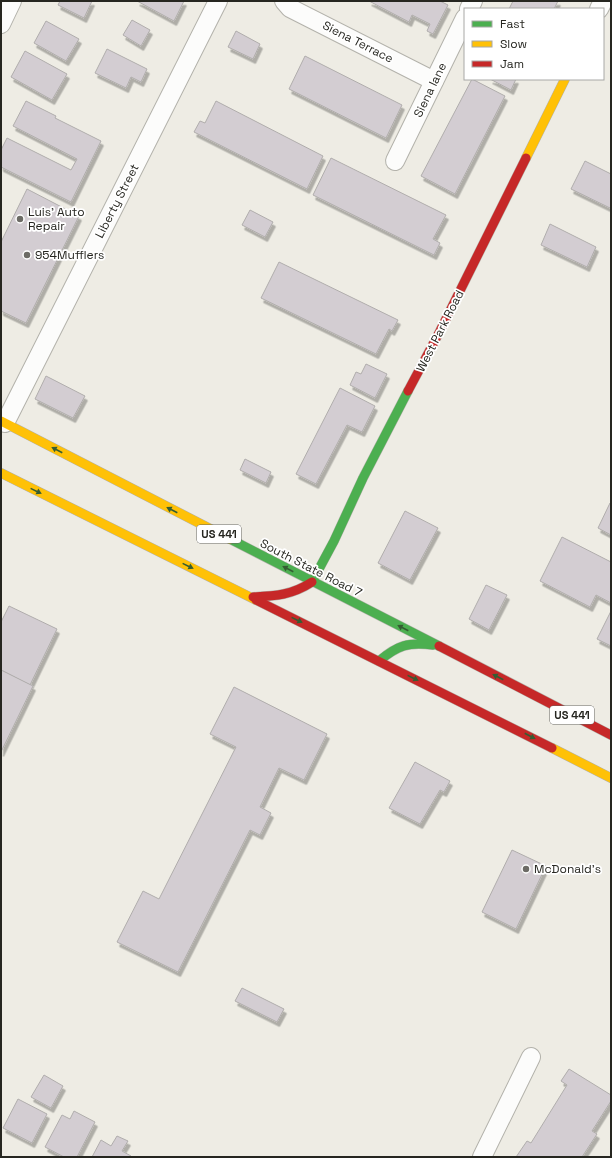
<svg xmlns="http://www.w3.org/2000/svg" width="612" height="1158" viewBox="0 0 612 1158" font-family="'Space Grotesk',sans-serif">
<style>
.building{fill:#d3cdd2;stroke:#b0adac;filter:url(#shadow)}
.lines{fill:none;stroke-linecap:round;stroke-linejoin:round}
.street-casing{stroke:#b3b2ab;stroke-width:20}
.fast-casing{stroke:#b3b2ab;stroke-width:10}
.slow-casing{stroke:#b3b2ab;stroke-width:10}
.jam-casing{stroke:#b3b2ab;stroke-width:10}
.street{stroke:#fcfcfb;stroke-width:18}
.fast{stroke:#4caf50;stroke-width:9}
.slow{stroke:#ffc107;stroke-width:9}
.jam{stroke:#c62828;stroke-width:9}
.oneway{fill:#355d33}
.poi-dot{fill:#6c6b65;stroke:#fff;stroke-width:1.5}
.labels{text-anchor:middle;stroke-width:3.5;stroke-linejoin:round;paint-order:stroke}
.shield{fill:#fff;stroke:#676763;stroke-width:1}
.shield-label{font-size:11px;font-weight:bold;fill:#262620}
.street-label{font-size:12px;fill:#262620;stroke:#fff}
.poi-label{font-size:12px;fill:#262620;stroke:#fff;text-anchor:start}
</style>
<defs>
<filter id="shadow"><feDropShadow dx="2.5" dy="4.5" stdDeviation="0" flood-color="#0004"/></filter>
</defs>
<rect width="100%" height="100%" fill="#eeece4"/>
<g class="building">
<path d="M60 1H92L84 18 58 5Z"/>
<path d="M137 1H184L174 21Z"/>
<path d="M369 1H440L448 5 433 34 427 31 430 24 412 15 409 22Z"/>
<path d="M513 1H558L554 9H509Z"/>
<path d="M132 20 150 30 141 46 123 35Z"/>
<path d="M46 21 79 39 66 61 34 43Z"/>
<path d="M236 31 260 44 253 59 228 47Z"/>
<path d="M107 49 147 69 141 82 131 77 126 88 95 73Z"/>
<path d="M25 51 67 74 52 100 11 77Z"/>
<path d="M305 56 402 105 386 138 289 89Z"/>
<path d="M472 79 505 96 455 194 421 176Z"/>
<path d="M490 79H516L511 90Z"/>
<path d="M26 101 56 116 55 118 101 141 71 202 1 167V150L7 138 71 170 77 159 13 126Z"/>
<path d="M216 101 323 156 307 189 194 132 200 121 205 123Z"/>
<path d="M331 158 446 215 433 239 440 243 434 255 313 195Z"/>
<path d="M585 161 611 174V205L610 208 571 189Z"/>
<path d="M27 189 79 216 26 323 1 311V242Z"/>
<path d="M250 210 273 222 265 237 242 225Z"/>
<path d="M550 224 596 247 587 267 541 245Z"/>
<path d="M279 262 398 320 392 331 389 329 376 354 261 298Z"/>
<path d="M366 364 387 374 375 398 350 385 356 372 361 374Z"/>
<path d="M46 376 85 396 73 418 35 399Z"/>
<path d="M340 388 375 406 362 432 347 425 316 484 296 474Z"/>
<path d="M245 459 271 472 266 483 240 470Z"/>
<path d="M610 503H611V535L598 528Z"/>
<path d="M405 511 438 528 410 580 378 563Z"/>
<path d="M562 537 611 562V603L596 595 590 607 540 581Z"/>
<path d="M486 585 507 595 489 630 469 619Z"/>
<path d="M9 606 57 629 30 685 1 670V622Z"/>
<path d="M611 611V646L597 639Z"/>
<path d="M1 670 33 686 1 752Z"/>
<path d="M234 687 327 734 304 780 279 768 260 807 271 813 260 835 250 830 178 972 117 942 143 891 159 899 236 747 210 734Z"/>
<path d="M415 762 450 781 444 792 440 790 420 824 389 808Z"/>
<path d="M512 850 546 866 516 929 482 912Z"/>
<path d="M242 988 284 1009 277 1022 235 1001Z"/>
<path d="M569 1069 611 1095V1101L592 1131 597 1134 582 1157H516L527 1141 531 1143 567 1085 561 1081Z"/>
<path d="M44 1075 63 1086 51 1108 31 1097Z"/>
<path d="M18 1099 47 1114 32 1143 3 1128Z"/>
<path d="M74 1111 95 1122 77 1157H64L45 1147 62 1115 70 1119Z"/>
<path d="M117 1136 128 1141 122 1151 131 1156V1157H92L101 1140 111 1146Z"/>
</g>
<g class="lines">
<g class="street-casing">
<g id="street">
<path d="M284 1 290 8 434 81"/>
<path d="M469 9 473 1"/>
<path d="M599 9 603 1"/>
<path d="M1 24 12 1"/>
<path d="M395 161 465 18"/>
<path d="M5 423 218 1"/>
<path d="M482 1157 531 1057"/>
</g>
</g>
<g class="fast-casing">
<g id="fast">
<path d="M230 539 439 646"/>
<path d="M312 582 334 541 363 478 408 391"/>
<path d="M379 661C398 645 408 642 433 645"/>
</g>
</g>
<g class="slow-casing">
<g id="slow">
<path d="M526 158 565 79"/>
<path d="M1 421 230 539"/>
<path d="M1 473 256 600"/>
<path d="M552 748 611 778"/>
</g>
</g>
<g class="jam-casing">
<g id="jam">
<path d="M408 391 440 331 526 158"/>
<path d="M253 597C276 596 292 595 312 582"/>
<path d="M256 600 552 748"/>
<path d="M439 646 611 735"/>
</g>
</g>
<use href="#street" class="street"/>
<use href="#fast" class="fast"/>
<use href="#slow" class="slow"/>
<use href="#jam" class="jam"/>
</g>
<defs><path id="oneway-solid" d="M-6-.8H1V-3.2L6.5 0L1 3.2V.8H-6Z"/></defs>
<g class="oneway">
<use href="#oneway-solid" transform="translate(57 450) rotate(-152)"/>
<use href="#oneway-solid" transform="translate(36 491) rotate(26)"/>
<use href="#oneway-solid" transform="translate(172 510) rotate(-153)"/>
<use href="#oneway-solid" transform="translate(188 566) rotate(26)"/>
<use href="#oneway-solid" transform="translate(288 569) rotate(-153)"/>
<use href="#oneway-solid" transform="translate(297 620) rotate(26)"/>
<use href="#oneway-solid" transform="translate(403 628) rotate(-153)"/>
<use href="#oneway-solid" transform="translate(498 677) rotate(-153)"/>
<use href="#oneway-solid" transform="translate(413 678) rotate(26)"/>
<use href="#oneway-solid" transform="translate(530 736) rotate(28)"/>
</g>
<g class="poi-dot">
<circle cx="20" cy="219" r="4"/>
<circle cx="27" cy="255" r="4"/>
<circle cx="526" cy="869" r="4"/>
</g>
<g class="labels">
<g class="shield">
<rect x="197" y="525" width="44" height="18" rx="3"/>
<rect x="550" y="706" width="44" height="18" rx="3"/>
</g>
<g class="shield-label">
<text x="219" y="538">US 441</text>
<text x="572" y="719">US 441</text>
</g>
<g class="street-label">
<text transform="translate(358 42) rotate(27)" y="4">Siena Terrace</text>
<text transform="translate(430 90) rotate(-64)" y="4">Siena lane</text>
<text transform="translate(117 201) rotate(-63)" y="4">Liberty Street</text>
<text transform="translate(440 331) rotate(-63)" y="4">West Park Road</text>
<text transform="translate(311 568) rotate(27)" y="4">South State Road 7</text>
</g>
<g class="poi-label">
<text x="28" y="216">Luis' Auto<tspan x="28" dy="14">Repair</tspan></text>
<text x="35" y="259">954Mufflers</text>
<text x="534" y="873">McDonald's</text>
</g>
</g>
<rect width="612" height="1158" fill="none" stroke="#262620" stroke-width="4"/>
<rect x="464" y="8" width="140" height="72" fill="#ffffff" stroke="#a8a8a6"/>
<rect x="472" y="21" width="20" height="6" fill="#4caf50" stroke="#a8a8a6"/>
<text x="500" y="28" font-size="12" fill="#262620">Fast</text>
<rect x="472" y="41" width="20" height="6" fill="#ffc107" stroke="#a8a8a6"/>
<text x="500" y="48" font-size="12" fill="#262620">Slow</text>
<rect x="472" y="61" width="20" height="6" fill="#c62828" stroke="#a8a8a6"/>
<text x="500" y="68" font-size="12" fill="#262620">Jam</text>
</svg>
